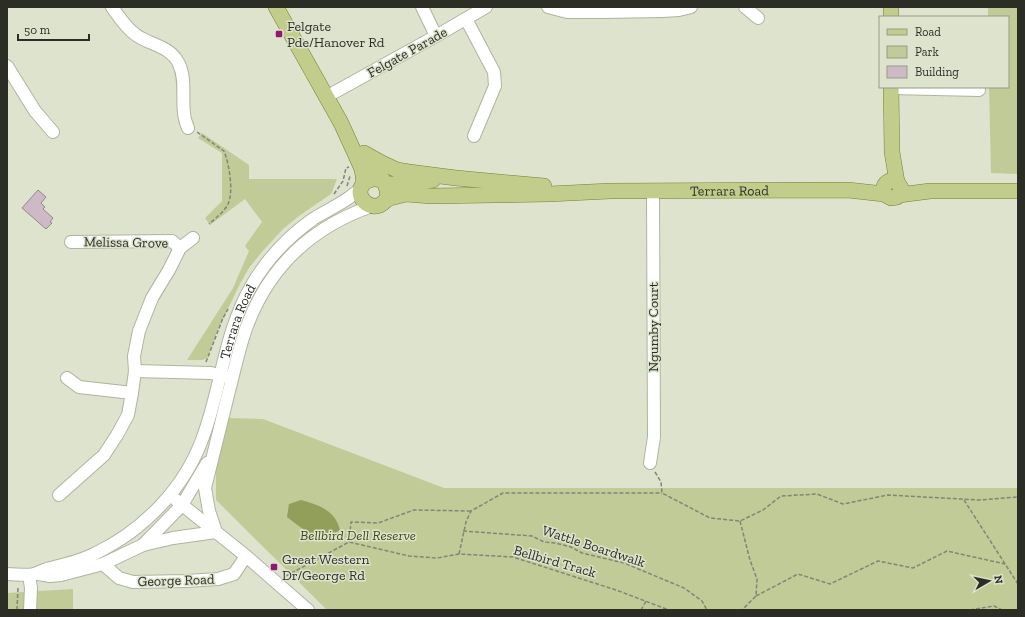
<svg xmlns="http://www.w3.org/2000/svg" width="1025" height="617" viewBox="0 0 1025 617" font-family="'Zilla Slab',serif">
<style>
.green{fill:#c0cb97}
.water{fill:#929f5b}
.building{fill:#cebac6;stroke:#988590}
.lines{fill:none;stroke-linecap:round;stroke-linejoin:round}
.minor-casing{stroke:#afb4a0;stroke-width:14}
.major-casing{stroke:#747f35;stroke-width:16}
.path{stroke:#828577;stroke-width:1.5;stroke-dasharray:4 2;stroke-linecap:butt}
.minor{stroke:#fff;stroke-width:12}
.major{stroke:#c2cc8b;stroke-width:15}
.poi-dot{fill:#931874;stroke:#dee3ce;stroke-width:1.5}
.labels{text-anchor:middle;stroke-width:3;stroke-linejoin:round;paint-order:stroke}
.poi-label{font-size:14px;fill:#2c2e26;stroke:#dee3ce;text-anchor:start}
.street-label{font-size:14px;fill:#2c2e26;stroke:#dee3ce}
.park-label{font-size:14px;font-style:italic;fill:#3e4612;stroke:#dee3ce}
</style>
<rect width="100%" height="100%" fill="#dee3ce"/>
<g class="green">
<path d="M988 7H1018V174L991 173 989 87H1008V17H988Z"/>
<path d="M202 133 249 165V179H337L331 194 299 216 283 229 261 253 249 268 240 284 219 327 207 358 203 360H187L233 288 249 251 245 246 262 222 245 199 210 225 205 218 222 201V153L198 138Z"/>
<path d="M229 418 263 419 444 488H1018V610H327L216 500V457Z"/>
<path d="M73 589V610H7V593Z"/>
</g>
<path class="water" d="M301 500C319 505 335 510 340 530 319 544 304 530 287 517L289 504Z"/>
<path class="building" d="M38 190 46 197 41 203 45 207 43 209 53 218 50 222 52 223 46 229 22 208Z"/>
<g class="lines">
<g class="minor-casing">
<g id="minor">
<path d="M112 7C119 17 126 28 136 35 150 45 171 46 179 64 186 79 182 97 184 113 184 118 186 123 188 128"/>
<path d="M422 7 436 36"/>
<path d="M548 7 567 12H603L662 11 679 10 691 7"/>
<path d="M745 7 758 18"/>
<path d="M466 19 494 72 495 86 474 136"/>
<path d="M7 66 35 111 53 132"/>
<path d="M891 88 979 90"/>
<path d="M326 97 436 36 486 7"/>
<path d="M71 242 172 241 180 248"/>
<path d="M135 371 211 373 227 377"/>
<path d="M67 378 79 387 132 393"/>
<path d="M650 463 654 437 653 191"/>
<path d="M59 495 104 455 117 435 128 415 132 393 135 371 134 356 139 331 152 298 169 270 180 248 193 238"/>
<path d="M176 500 246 556 308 610"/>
<path d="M216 532 209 511 205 488C213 456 221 423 229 391 235 369 239 347 247 326 269 267 312 227 372 206"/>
<path d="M143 545 173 538 216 532"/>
<path d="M103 564 119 578 133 582 186 581 218 579 234 574 246 556"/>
<path id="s1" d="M7 574C16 574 26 576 34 574 40 572 45 569 51 568 66 564 81 561 94 554 143 531 185 488 203 437 222 386 224 331 253 283 268 258 289 236 313 219 329 209 347 202 361 188"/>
<path d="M38 574 50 576 61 575 103 564 143 545 182 505 207 463"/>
<path d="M29 575 31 588 30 610"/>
</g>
</g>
<g class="major-casing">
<g id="major">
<path d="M276 7 341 123 362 169 364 183"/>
<path d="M891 17V7"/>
<path d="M891 87 892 152 897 182"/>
<path d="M364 153 382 163 397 170 409 172 456 178 544 186"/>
<path d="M366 156C374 167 400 195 380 205 375 207 370 206 366 203 352 192 365 173 383 181"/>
<path d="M386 184H405L433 180"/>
<path d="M899 195 901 188 897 182 892 180C885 182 882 187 884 194L891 198 897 197 899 195 930 191H1018"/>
<path id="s2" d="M385 201 390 198 406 194 431 196 549 194 610 191 848 190 884 194"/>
</g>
</g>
<g class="path">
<path d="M197 132 224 151C229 163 234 192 228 204 224 212 216 218 209 224"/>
<path d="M347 186 350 176"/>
<path d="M334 194 343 181 346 168 349 167"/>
<path d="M206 362 223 318 228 309"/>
<path d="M655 472 661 482 662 493 710 518 740 521 763 510 781 496 817 494 843 504 888 495 979 500 1018 497"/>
<path d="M964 500 1018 584"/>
<path d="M740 521 750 560 757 579 756 596 742 610"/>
<path d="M463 531 532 536 544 542 555 543 571 547 582 553 624 563 684 588 702 601 707 610"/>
<path d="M349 542 351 522 378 523 414 510 471 511"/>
<path d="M459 554 466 522 471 511 503 493H662"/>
<path d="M286 576 349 542 409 556 437 558 459 554 513 557 616 590 669 610"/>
<path d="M756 596 798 574 830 584 878 561 913 568 947 551 1005 564"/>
<path d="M17 610 18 587"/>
<path d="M641 610 646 601"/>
<path d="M970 610 994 606 1002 610"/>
</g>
<use href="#minor" class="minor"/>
<use href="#major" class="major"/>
</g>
<g class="poi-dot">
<rect x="275" y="30" width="8" height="8" rx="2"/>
<rect x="270" y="563" width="8" height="8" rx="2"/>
</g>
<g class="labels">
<g class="poi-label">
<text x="287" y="31">Felgate<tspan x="287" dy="16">Pde/Hanover Rd</tspan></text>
<text x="282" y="564">Great Western<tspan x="282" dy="16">Dr/George Rd</tspan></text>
</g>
<g class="street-label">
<text transform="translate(407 52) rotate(-29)" y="5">Felgate Parade</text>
<text dy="5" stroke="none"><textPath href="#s2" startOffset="346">Terrara Road</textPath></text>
<text transform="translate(126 242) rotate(1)" y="5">Melissa Grove</text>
<text dy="5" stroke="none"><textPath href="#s1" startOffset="375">Terrara Road</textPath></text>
<text transform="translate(653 327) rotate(-90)" y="5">Ngumby Court</text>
<text transform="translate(594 546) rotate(18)" y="5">Wattle Boardwalk</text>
<text transform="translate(555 561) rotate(16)" y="5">Bellbird Track</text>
<text transform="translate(176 580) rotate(-2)" y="5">George Road</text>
</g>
<g class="park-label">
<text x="358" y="540">Bellbird Dell Reserve</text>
</g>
</g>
<rect width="1025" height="617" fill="none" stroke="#2c2e26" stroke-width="16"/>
<rect x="879" y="16" width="130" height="72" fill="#dee3ce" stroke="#979b8b"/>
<rect x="887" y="29" width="20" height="6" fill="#c2cc8b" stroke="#979b8b"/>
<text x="915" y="36" font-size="12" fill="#2c2e26">Road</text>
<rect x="887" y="46" width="20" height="12" fill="#c0cb97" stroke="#979b8b"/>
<text x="915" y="56" font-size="12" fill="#2c2e26">Park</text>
<rect x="887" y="66" width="20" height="12" fill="#cebac6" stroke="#979b8b"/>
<text x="915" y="76" font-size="12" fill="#2c2e26">Building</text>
<g transform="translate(989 581) rotate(81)" stroke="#dee3ce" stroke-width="3" paint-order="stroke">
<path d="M0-3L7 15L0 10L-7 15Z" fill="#2c2e26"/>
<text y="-6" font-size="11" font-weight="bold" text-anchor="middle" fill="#2c2e26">N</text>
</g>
<path d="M18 34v6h71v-6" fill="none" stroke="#2c2e26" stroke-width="2"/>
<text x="24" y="34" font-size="12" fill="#2c2e26" stroke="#dee3ce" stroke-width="3" paint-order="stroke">50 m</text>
</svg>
